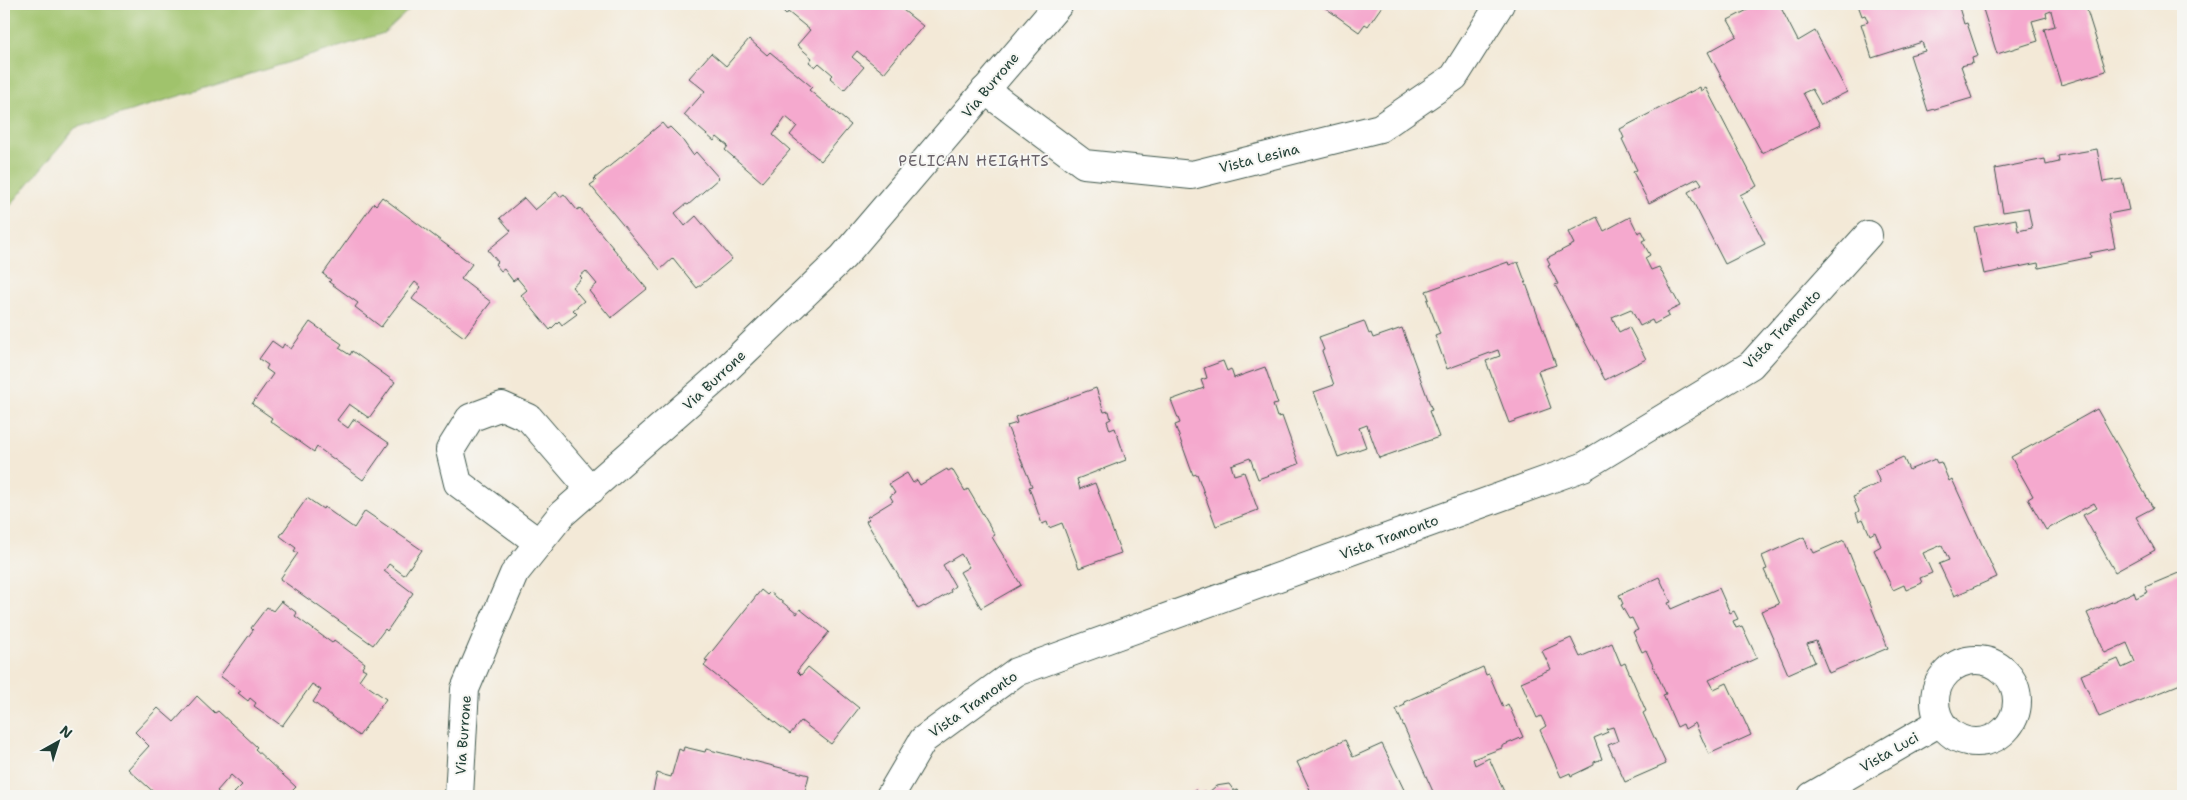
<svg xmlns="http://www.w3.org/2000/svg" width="2187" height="800" viewBox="0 0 2187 800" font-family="'Shantell Sans',sans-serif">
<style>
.green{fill:#a0c36c;stroke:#608050}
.building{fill:#f5a9ce}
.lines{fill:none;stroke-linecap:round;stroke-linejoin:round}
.minor-casing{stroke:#3f574c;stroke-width:30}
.minor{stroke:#fff;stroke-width:28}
.labels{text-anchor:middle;stroke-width:4;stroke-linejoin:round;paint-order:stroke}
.street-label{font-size:14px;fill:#1f3d34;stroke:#f6f6f2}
.neighbourhood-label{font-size:15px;letter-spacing:1px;fill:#6a636a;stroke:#f6f6f2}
</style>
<rect width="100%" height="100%" fill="#f6f6f2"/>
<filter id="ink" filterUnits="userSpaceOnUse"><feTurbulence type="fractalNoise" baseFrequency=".02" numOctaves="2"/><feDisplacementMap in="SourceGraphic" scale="10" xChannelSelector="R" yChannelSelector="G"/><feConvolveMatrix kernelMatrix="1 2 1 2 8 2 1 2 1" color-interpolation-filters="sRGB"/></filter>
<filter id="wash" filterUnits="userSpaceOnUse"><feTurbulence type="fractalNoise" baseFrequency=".0096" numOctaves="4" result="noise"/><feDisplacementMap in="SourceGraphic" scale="20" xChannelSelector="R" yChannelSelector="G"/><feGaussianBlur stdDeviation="1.12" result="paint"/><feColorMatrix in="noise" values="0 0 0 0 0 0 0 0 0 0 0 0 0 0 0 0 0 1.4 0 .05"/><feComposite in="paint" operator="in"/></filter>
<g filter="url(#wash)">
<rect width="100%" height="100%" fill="#f3e9d7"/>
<path class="green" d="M4 4H415L384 33 75 128 4 213Z"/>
<g id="blocks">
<g class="building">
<path d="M778 4H900L898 6 923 26 884 73 857 51 852 57 864 67 844 90 830 78 833 75 819 63 815 67 809 62 812 58 797 45 810 30 788 12 786 15 782 11 784 9Z"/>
<path d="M1320 4H1379L1382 6 1368 26 1365 24 1359 32Z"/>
<path d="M1759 4H1779L1798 41 1815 31 1847 92 1821 105 1812 89 1803 93 1820 125 1762 153 1708 52 1737 36 1728 20Z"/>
<path d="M1862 4H1958L1964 24 1967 23 1978 56 1972 58 1973 63 1961 66 1972 98 1928 111 1910 55 1925 51 1922 42 1872 58 1861 24 1868 22 1865 15 1862 16 1858 5Z"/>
<path d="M1986 4H2085L2106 71 2061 85 2044 29 2055 26 2051 11 2046 13 2047 17 2032 21 2038 41 1997 54 1982 6Z"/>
<path d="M749 39 767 55 770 52 812 87 809 90 851 125 821 161 790 135 797 126 786 117 773 135 790 150 762 182 725 150 728 146 717 137 714 141 684 115 705 91 689 78 711 53 726 66Z"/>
<path d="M1700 87 1701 91 1706 88 1757 186 1740 195 1765 244 1725 264 1688 192 1702 184 1698 178 1649 203 1633 172 1637 170 1622 139 1624 138 1620 129Z"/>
<path d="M662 123 667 129 670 127 681 138 693 155 696 152 719 178 688 205 686 204 675 213 685 226 696 216 732 259 697 288 673 258 660 270 590 185 596 181 594 179Z"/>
<path d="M2097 149 2103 182 2122 179 2129 210 2108 214 2115 248 2090 253 2091 257 2039 268 2038 263 1984 274 1974 227 2016 219 2018 231 2032 228 2028 208 2003 212 1995 169 2045 159 2046 165 2059 162 2058 156Z"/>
<path d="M556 192 560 197 564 194 577 210 580 208 647 289 611 318 589 291 597 284 586 271 580 276 582 278 572 287 584 301 573 310 577 314 562 325 559 321 550 330 521 295 527 290 517 278 513 281 504 269 501 271 495 264 498 262 488 250 511 231 500 218 524 198 535 210Z"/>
<path d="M382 197 472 264 461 279 491 302 464 337 412 299 421 287 415 282 381 327 355 307 358 303 329 282 331 280 323 274 374 203 376 205Z"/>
<path d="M1597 217 1604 231 1630 217 1638 233 1642 231 1646 239 1642 241 1650 255 1645 258 1651 270 1659 267 1680 306 1667 312 1669 316 1654 324 1652 320 1640 326 1631 309 1612 317 1619 332 1629 327 1646 359 1605 380 1555 285 1558 284 1548 265 1550 264 1547 258 1574 244 1568 232Z"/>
<path d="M1508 262 1509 265 1518 262 1556 365 1538 371 1551 408 1509 423 1486 361 1500 356 1498 350 1447 369 1435 336 1440 334 1427 300 1429 299 1426 291Z"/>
<path d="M1364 321 1369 334 1371 333 1373 338 1402 328 1432 410 1429 411 1439 437 1379 458 1367 425 1359 428 1366 447 1338 457 1314 392 1334 385 1322 351 1324 350 1319 337Z"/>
<path d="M310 322 342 344 339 348 350 355 352 351 395 382 369 418 349 404 337 420 348 428 354 419 389 443 363 480 317 447 314 452 270 421 272 418 252 404 273 374 266 369 268 365 259 359 272 341 282 348 284 344 291 349Z"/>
<path d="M1223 361 1227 371 1231 369 1234 378 1265 367 1278 404 1273 405 1277 417 1282 416 1299 464 1258 479 1250 458 1231 465 1234 475 1244 472 1258 510 1216 526 1197 474 1193 475 1175 425 1180 423 1171 400 1204 388 1201 380 1207 378 1204 368Z"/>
<path d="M1096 388 1104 412 1109 411 1111 419 1107 421 1110 430 1115 428 1126 460 1077 479 1080 489 1095 483 1121 553 1079 568 1062 523 1049 528 1047 522 1042 524 1029 487 1032 486 1007 426 1017 423 1015 417Z"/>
<path d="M2097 409 2153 508 2136 517 2155 550 2115 572 2083 515 2097 508 2094 503 2046 530 2028 499 2033 496 2011 457Z"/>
<path d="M1903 457 1909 470 1935 459 1937 463 1941 462 1949 481 1952 479 1997 577 1954 596 1939 564 1949 560 1942 545 1923 553 1932 573 1920 578 1922 583 1906 590 1904 585 1893 590 1874 550 1881 546 1875 532 1870 535 1863 519 1859 521 1856 513 1859 511 1853 497 1858 495 1857 493 1880 483 1875 470Z"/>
<path d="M947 469 948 471 952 469 965 491 968 489 995 535 992 537 1021 585 981 608 960 572 969 567 961 554 943 565 955 586 950 590 951 592 925 607 924 606 918 609 866 521 869 519 867 517 893 501 890 496 895 493 889 484 907 473 913 483 917 480 920 485Z"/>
<path d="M307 498 323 509 324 507 354 528 365 511 422 550 404 575 389 564 384 571 413 593 387 631 385 629 373 645 280 579 298 553 294 551 296 548 280 536Z"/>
<path d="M1804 537 1809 550 1812 549 1814 553 1844 540 1888 648 1829 673 1816 641 1807 644 1815 662 1788 674 1761 611 1779 604 1764 570 1767 569 1762 556Z"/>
<path d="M2181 572 2183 577V683L2099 717 2081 675 2118 659 2122 668 2135 662 2127 643 2105 653 2087 613 2134 592 2136 598 2148 592 2145 587Z"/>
<path d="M1659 577 1671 602 1668 603 1671 609 1719 588 1730 613 1734 611 1738 619 1733 621 1736 628 1742 626 1757 658 1709 680 1714 689 1727 683 1751 735 1709 754 1695 723 1685 729 1683 724 1677 727 1663 695 1666 694 1646 650 1642 652 1633 632 1638 630 1632 618 1629 619 1621 605 1623 604 1619 595Z"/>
<path d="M761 590 767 595 770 592 797 614 800 609 829 632 797 671 801 675 808 667 859 708 831 744 801 721 790 734 704 666 708 661 705 660Z"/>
<path d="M281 601 297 613 295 616 332 643 334 640 365 663 362 668 366 670 359 680 386 699 359 736 313 702 321 690 312 684 282 726 254 706 256 703 250 698 248 701 238 693 241 691 220 676 253 630 251 628 267 607 273 611Z"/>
<path d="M1571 638 1580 657 1612 643 1621 665 1625 663 1646 711 1643 713 1666 764 1625 782 1608 745 1618 741 1613 727 1606 729 1608 732 1594 738 1602 759 1594 762V765L1571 776 1570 773 1561 777 1540 730 1546 726 1541 716 1537 718 1521 682 1551 669 1542 651Z"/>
<path d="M1483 667 1486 675 1489 674 1503 707 1508 704 1523 737 1502 746V748L1473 759 1475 765 1489 758 1506 796H1435L1396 709 1405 705 1404 702Z"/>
<path d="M197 696 215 713 218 711 257 747 255 749 296 787 287 796H238L234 793 242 785 231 775 217 791 223 796H165L162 793 158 796 128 769 149 746 135 732 158 708 174 722Z"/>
<path d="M1345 740 1353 757 1382 744 1407 796H1313L1297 762Z"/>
<path d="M684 747 705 752 706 749 809 775 804 796H652L657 773 671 777 679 749 683 751Z"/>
<path d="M1229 784 1234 791 1238 790 1241 796H1182L1196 790 1198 794 1204 791 1208 793 1216 786Z"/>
<path d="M123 790 130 796H117Z"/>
</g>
</g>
</g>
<g filter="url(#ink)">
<use href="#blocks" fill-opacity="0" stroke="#3f574c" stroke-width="1"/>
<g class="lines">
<g class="minor-casing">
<g id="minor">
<path d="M985 90 1084 164 1192 175 1380 128 1454 77 1500 4"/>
<path d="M539 543 458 483 450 450 470 418 502 406 529 418 591 490"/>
<circle cx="1976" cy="701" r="41"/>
<path d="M459 796 465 689 514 574 562 514 716 379 843 257 1059 4"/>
<path d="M890 796 923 740 1016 672 1583 467 1751 365 1868 235"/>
<path d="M1812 796 1940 722"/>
</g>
</g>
<use href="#minor" class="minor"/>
</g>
</g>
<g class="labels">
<g class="street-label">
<text transform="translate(990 85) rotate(-50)" y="5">Via Burrone</text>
<text transform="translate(1259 158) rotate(-14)" y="5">Vista Lesina</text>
<text transform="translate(1782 329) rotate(-46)" y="5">Vista Tramonto</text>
<text transform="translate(714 380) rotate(-43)" y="5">Via Burrone</text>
<text transform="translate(1389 537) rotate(-20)" y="5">Vista Tramonto</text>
<text transform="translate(973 704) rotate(-35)" y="5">Vista Tramonto</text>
<text transform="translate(463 735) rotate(-86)" y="5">Via Burrone</text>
<text transform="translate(1889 752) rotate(-30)" y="5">Vista Luci</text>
</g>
<g class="neighbourhood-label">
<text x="974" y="166">PELICAN HEIGHTS</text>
</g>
</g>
<rect width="2187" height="800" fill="none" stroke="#f6f6f2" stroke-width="20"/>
<g transform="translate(58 742) rotate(39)" stroke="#f6f6f2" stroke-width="4" paint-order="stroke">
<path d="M0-4L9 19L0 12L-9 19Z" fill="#1f3d34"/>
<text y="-8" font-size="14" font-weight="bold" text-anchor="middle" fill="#1f3d34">N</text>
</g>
</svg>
